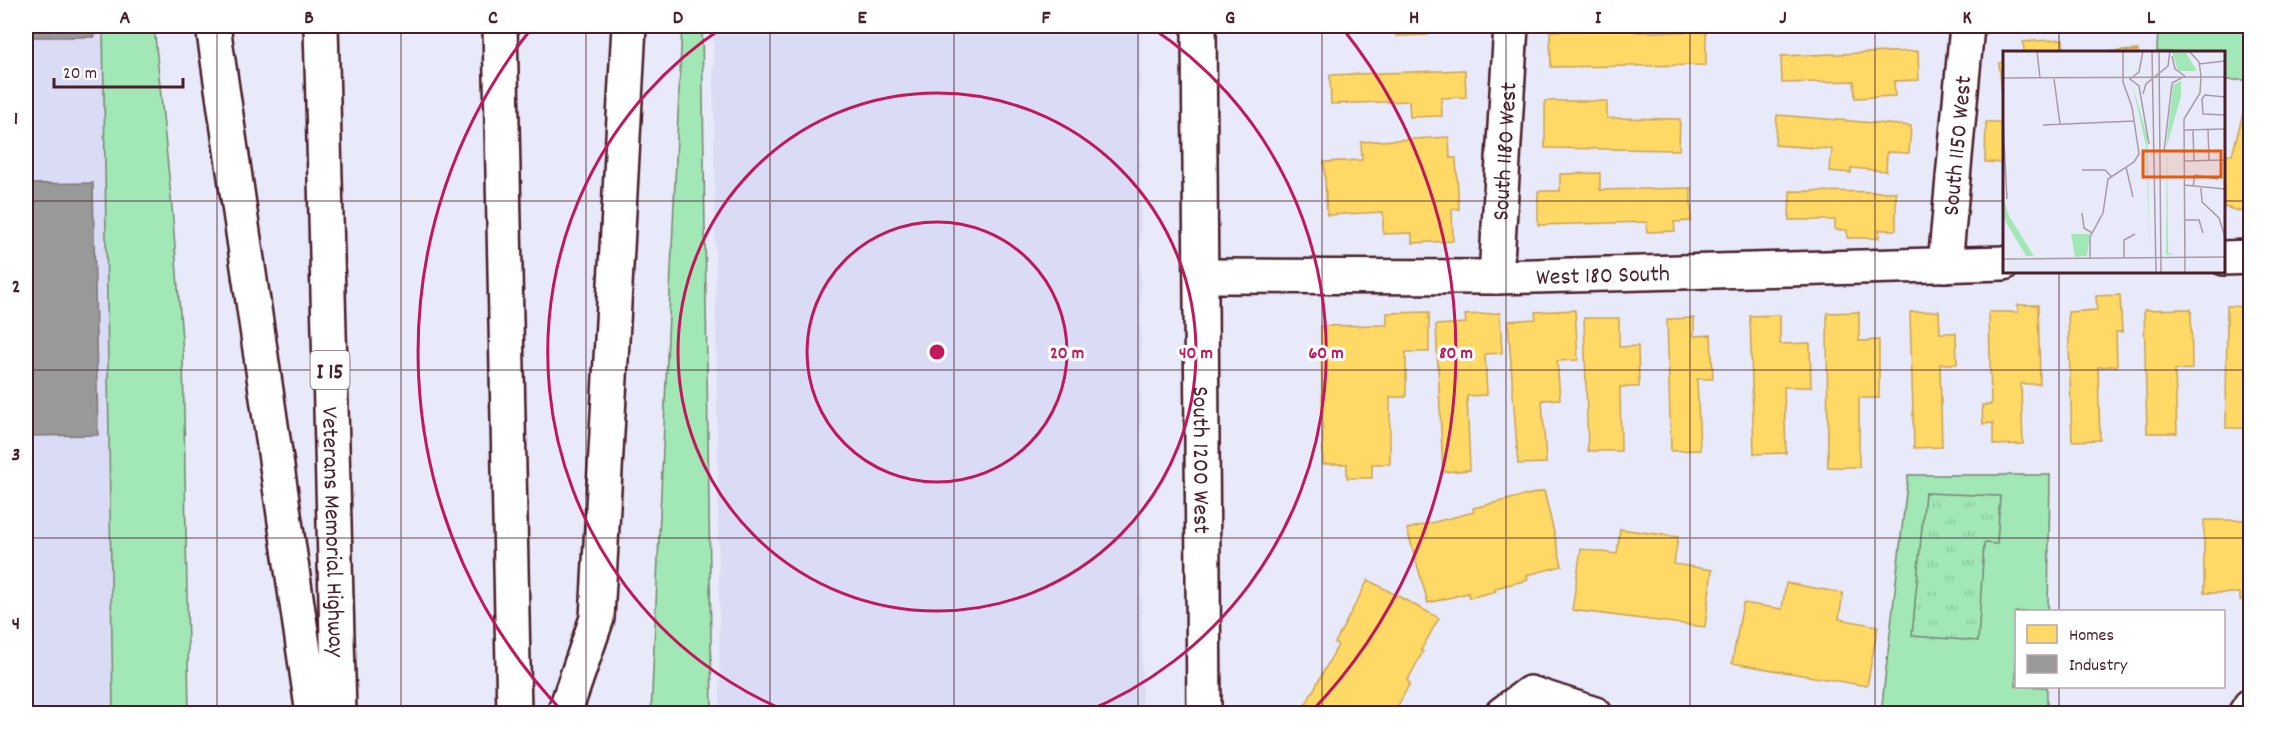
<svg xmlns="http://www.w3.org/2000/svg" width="2276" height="739" viewBox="0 0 2276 739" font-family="Dekko,sans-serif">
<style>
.built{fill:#dadcf5}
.green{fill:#a1e8b6;stroke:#768470;stroke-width:1.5}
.park{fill:url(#park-tufts);stroke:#768470;stroke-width:1.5}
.homes{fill:#ffd966;stroke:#c9a154;stroke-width:1.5}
.industry{fill:#999;stroke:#817478;stroke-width:1.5}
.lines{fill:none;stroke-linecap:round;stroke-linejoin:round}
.street-casing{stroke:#4a1f2b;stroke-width:38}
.secondary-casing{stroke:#4a1f2b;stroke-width:38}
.highway-casing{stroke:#4a1f2b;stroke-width:38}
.street{stroke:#fff;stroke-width:33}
.secondary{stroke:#fff;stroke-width:33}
.highway{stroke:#fff;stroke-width:33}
.grid{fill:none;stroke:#4a1f2b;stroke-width:1.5;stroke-opacity:0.55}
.ring{fill:none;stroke:#c2185b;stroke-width:3}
.labels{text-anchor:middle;stroke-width:6;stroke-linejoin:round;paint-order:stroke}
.shield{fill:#fff;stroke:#80626b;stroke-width:1.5}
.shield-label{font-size:22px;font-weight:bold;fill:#4a1f2b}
.street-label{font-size:24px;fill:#4a1f2b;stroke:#fff}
.inset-road{fill:none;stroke:#a999a7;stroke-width:1.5}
.view{fill:#e8590c;fill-opacity:0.15;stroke:#e8590c;stroke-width:3}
.inset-edge{fill:none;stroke:#4a1f2b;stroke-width:3}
.centre{fill:#c2185b;stroke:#fff;stroke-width:3}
.ring-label{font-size:18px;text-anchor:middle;font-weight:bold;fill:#c2185b;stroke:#fff;stroke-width:6;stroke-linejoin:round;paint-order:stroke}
.neatline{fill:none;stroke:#4a1f2b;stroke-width:2}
.grid-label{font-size:20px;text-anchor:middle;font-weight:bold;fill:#4a1f2b}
</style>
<defs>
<pattern id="park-tufts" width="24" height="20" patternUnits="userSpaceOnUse" patternTransform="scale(1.5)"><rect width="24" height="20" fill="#a1e8b6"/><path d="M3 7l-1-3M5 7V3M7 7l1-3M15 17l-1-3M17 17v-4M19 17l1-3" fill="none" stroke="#8cc79d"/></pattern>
</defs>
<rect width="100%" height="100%" fill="#e9eaf9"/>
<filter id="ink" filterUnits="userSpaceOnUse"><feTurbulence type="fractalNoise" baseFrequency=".0167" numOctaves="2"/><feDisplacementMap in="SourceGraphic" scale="12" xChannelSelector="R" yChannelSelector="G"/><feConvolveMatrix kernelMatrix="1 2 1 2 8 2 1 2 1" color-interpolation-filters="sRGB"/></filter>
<g filter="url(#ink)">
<g class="built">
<path d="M26 26H103L113 713H26Z"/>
<path d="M713 26H1140L1142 713H720Z"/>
</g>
<g class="green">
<path d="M103 26H154L172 207 183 353 189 713H113Z"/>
<path d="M682 26H702L712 713 651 714Z"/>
<path d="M2158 26H2250V80H2224V52H2157Z"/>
<path d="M1908 475H2050L2048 611 2016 612V686L2047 687V713L1881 714Z"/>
</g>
<path class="park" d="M1925 493 2000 496 1997 544 1984 543 1978 641 1912 636Z"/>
<g class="homes">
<path d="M1396 26H1428V35L1396 36Z"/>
<path d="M1583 26H1636V32H1706V65L1551 67 1550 31H1583Z"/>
<path d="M2063 39 2064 52H2024L2023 42Z"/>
<path d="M2138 50V52H2101Z"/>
<path d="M1918 51 1919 80 1894 81 1895 96 1855 98 1854 81 1782 83 1781 56Z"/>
<path d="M2004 62V95H2002L1999 63Z"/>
<path d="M1465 70 1466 97 1441 98 1442 116 1410 117 1409 101 1331 104 1330 75Z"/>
<path d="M1545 101H1607V118L1680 119 1679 150 1545 148Z"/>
<path d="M2245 106 2250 107V199L2247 213 2224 207V153L2232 155Z"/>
<path d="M1777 115 1911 126 1909 153 1887 152 1886 171 1851 168V173L1830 171 1832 149 1775 145Z"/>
<path d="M1986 122H2004V163L1985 162Z"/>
<path d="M1449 137 1450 158H1456L1459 209H1452L1453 241 1412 243V233L1383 234V212L1327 215 1324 162 1362 160 1361 142Z"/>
<path d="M1600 173V190L1691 188V221L1674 222 1675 231 1647 232V222L1538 225V191H1560V174Z"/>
<path d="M1790 191 1896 192V230H1879V238H1847V230H1835V220H1789Z"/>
<path d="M2120 295 2122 332H2116L2117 366 2098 367 2100 440 2072 441 2068 312 2097 310 2096 296Z"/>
<path d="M2018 305H2038L2040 384H2021L2023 444 1993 445V423L1983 424 1982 405H1991L1989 312H2018Z"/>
<path d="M2227 306 2250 307V428H2226Z"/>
<path d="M2191 309 2192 369 2175 370 2177 433H2147L2144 310Z"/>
<path d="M1575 310 1578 360 1557 361 1560 399 1542 400 1546 463 1518 464 1508 321 1536 319 1535 312Z"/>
<path d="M1939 311 1940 333H1956L1957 364H1940L1942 447 1914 448 1910 312Z"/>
<path d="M1429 312V352H1406V397H1390V464H1372V478H1347V464H1323L1321 326 1387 325V313Z"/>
<path d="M1859 312V341L1879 340V398H1859V467H1828L1827 313Z"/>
<path d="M1500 313 1502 353 1485 354 1487 395 1467 396 1470 470 1443 472 1436 325 1466 323 1465 315Z"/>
<path d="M1780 315V344L1810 343 1811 387H1784L1786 453 1754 454 1750 316Z"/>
<path d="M1584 318H1619V347L1638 346 1639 387H1620L1621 451H1588Z"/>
<path d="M1694 318V336L1711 335 1713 379H1697L1700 450 1671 451 1667 319Z"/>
<path d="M1544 491 1562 566 1527 575 1528 580 1495 588 1496 591 1469 598 1468 593 1428 603 1407 529 1474 512 1473 508Z"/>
<path d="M2204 520H2250V600H2240V593H2204Z"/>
<path d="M1620 529 1678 537 1674 564 1712 570 1705 627 1572 610 1581 549 1617 554Z"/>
<path d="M1368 580 1439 618 1421 650 1423 652 1407 681 1410 683 1394 713 1323 714 1306 704 1338 645 1335 643Z"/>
<path d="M1786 583 1843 593 1839 619 1878 626 1867 686 1732 663 1743 603 1782 609Z"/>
</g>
<g class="industry">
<path d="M26 26H93L94 37H26Z"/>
<path d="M93 183 98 435 26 436V184Z"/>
</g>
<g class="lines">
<g class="street-casing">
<g id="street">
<path d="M2224 258 2250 257"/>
<path id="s1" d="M1945 265 1967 26"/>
<path id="s2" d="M1201 276 1496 277 2004 263"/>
<path id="s3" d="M1496 277 1511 26"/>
<path d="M1502 714 1530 693 1595 714"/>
<path d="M2245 714 2250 706"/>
</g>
</g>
<g class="secondary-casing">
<g id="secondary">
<path id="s4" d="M1199 26 1204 714"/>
</g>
</g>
<g class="highway-casing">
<g id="highway">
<path d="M213 26 313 714"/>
<path id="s5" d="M321 26 339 714"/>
<path d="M500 26 514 714"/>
<path d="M564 714 597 618 629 26"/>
</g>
</g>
<use href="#street" class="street"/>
<use href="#secondary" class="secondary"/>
<use href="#highway" class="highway"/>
</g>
</g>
<path class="grid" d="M217 26V714M401 26V714M586 26V714M770 26V714M954 26V714M1138 26V714M1322 26V714M1506 26V714M1690 26V714M1875 26V714M2059 26V52M26 201H2004M2224 201H2250M2059 272V612M26 370H2250M26 538H2250M2059 686V714"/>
<g class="ring">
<circle cx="937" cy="352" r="130"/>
<circle cx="937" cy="352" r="259"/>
<path d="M791 713A389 389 0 0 1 725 26M1149 26A389 389 0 0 1 1083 713"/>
<path d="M564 713A519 519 0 0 1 531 29M1343 29A519 519 0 0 1 1310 713"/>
</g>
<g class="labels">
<rect class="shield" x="310.5" y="351" width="39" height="38" rx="4.5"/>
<g class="shield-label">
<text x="330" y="378">I 15</text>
</g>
<g class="street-label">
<text dy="8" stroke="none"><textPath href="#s1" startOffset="120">South 1150 West</textPath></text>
<text dy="8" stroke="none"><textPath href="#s3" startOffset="126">South 1180 West</textPath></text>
<text dy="8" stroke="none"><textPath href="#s2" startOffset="402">West 180 South</textPath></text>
<text dy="8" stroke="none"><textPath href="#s4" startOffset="434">South 1200 West</textPath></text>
<text dy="8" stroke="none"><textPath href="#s5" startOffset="506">Veterans Memorial Highway</textPath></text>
</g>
</g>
<g transform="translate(2003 51)">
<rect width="222" height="222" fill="#e9eaf9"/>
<path d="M169 0H182L194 20H175ZM178 30V45L164 95 165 202 171 203 163 204 164 88 170 34ZM129 32 144 85 147 203 143 95ZM1 149 6 165 31 205H23L1 168ZM68 183H87L84 205 72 206Z" fill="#a1e8b6"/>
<path class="inset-road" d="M34 0 37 27M140 0 136 21 127 28 136 35 146 93M149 0 153 222M156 0 158 222M186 0 196 11 198 25M169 5 172 18 182 25M196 13 222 10M0 27 222 26M51 28 57 73M140 43 143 33 165 15 167 0M222 46 202 44 199 48 200 63 222 64M0 71 4 148M40 74 131 70M182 79 222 78M190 79 191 110M205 79 206 109M161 101 169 32 182 25M182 110 222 109M123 116 130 146M79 119H102L108 125M181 134 222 138M190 135 192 124 215 128M198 137 199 151 216 167 222 186M79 162 81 177 89 182M181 169H196L200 182M87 207V186L100 162 105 128 131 111 136 103 129 56 120 31V0M121 207V189L132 183M0 208 222 206M182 222 181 68 197 42 198 25"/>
<path class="view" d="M140 100H218V126H140Z"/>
<rect width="222" height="222" class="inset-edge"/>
</g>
<circle cx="937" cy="352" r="9" class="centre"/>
<g class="ring-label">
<text x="1067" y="358">20 m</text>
<text x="1196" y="358">40 m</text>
<text x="1326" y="358">60 m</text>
<text x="1456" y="358">80 m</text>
</g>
<rect width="2276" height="739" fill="none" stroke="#fff" stroke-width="66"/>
<rect x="2015" y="610" width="210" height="78" fill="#ffffff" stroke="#b7a5aa" stroke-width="1.5"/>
<rect x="2027" y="625" width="30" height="18" fill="#ffd966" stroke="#b7a5aa" stroke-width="1.5"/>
<text x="2069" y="640" font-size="18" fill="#4a1f2b">Homes</text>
<rect x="2027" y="655" width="30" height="18" fill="#999999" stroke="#b7a5aa" stroke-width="1.5"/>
<text x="2069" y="670" font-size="18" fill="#4a1f2b">Industry</text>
<path d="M54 78v9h129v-9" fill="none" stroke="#4a1f2b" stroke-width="3"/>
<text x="63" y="78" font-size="18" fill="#4a1f2b" stroke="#ffffff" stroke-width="4.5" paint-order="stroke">20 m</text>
<rect x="33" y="33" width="2210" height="673" class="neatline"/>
<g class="grid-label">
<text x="125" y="23">A</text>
<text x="309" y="23">B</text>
<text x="493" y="23">C</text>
<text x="678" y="23">D</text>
<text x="862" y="23">E</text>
<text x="1046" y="23">F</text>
<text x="1230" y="23">G</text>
<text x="1414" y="23">H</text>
<text x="1598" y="23">I</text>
<text x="1783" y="23">J</text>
<text x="1967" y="23">K</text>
<text x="2151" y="23">L</text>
<text x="16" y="124">1</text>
<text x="16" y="292">2</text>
<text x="16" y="460">3</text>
<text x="16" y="629">4</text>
</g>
</svg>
